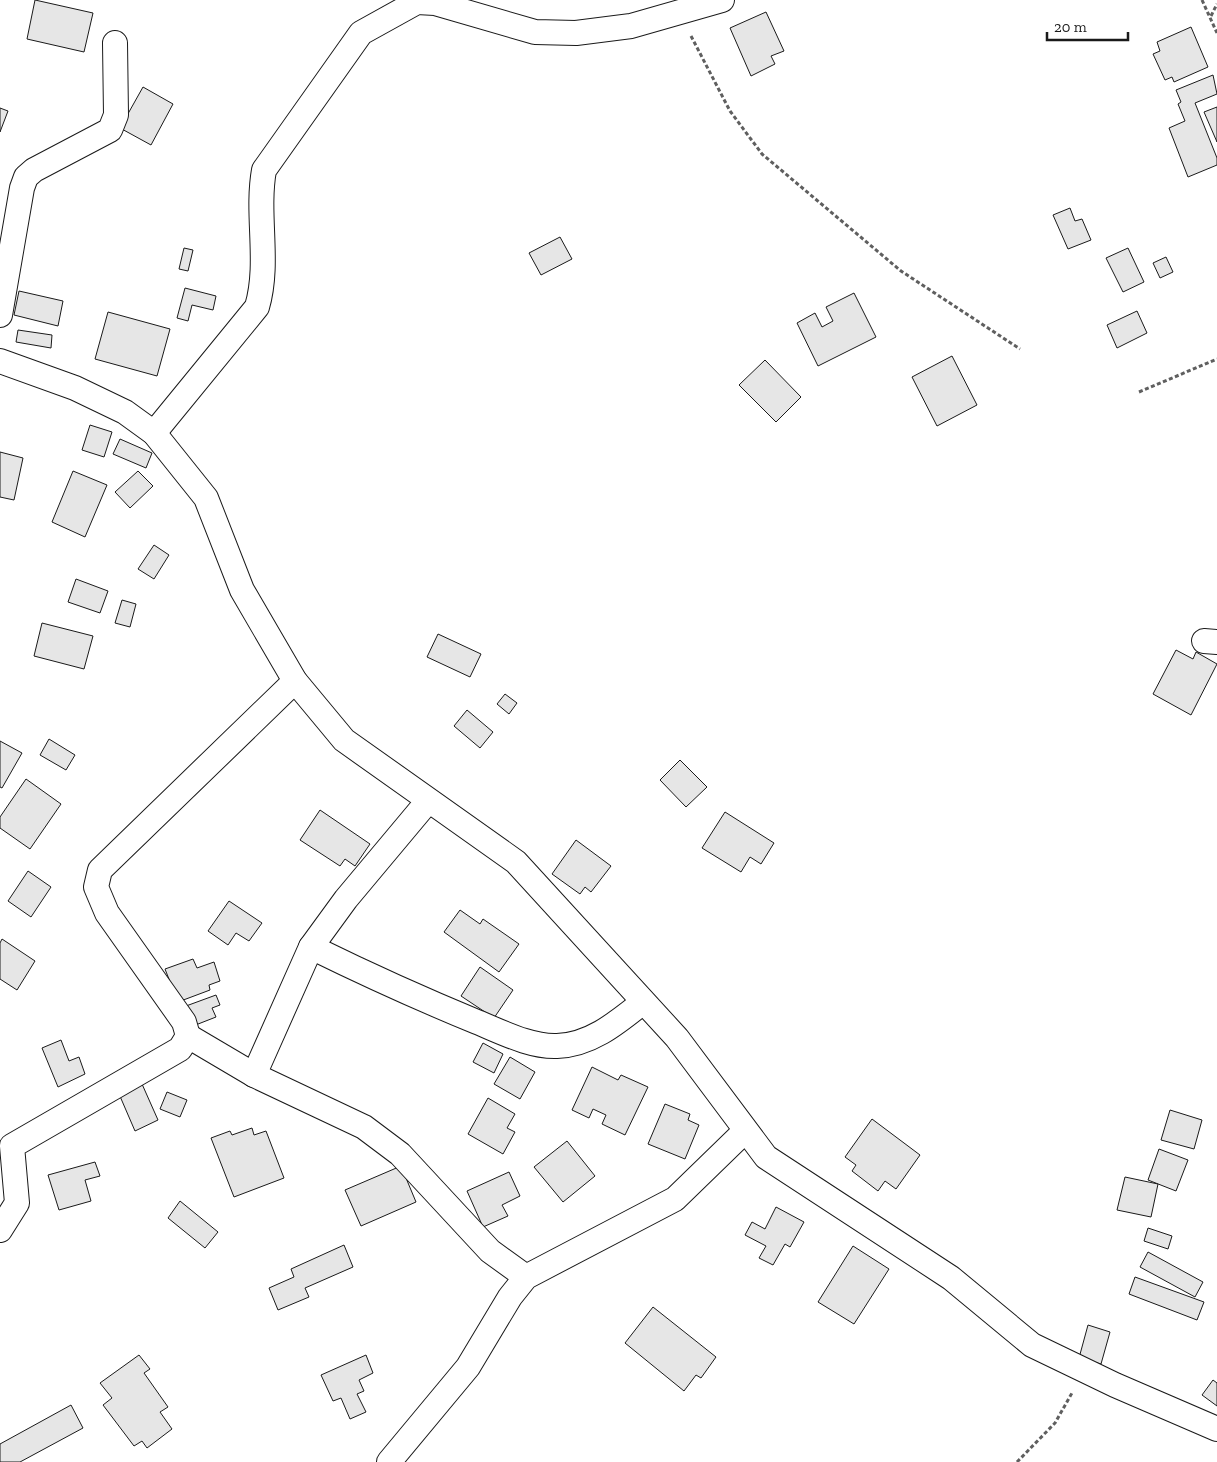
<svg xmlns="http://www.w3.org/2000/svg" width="1217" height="1462" viewBox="0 0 1217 1462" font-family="'Zilla Slab',serif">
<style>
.building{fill:#e6e6e6;stroke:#1a1a1a}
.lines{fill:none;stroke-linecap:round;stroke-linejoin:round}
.street-casing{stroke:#1a1a1a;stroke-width:26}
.path{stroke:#5f5f5f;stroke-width:3;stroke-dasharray:4 2.5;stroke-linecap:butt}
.street{stroke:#fff;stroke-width:24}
</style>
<rect width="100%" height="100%" fill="#fff"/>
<g class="building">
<path d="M35 0 93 13 84 52 27 39Z"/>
<path d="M766 12 784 51 771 56 775 64 751 76 730 28Z"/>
<path d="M1191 27 1208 67 1174 82 1172 77 1165 80 1153 54 1160 51 1157 42Z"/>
<path d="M1213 75 1217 94 1195 103 1217 158V165L1188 177 1169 128 1185 121 1178 104 1181 102 1176 90Z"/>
<path d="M143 87 173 104 151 145 120 128Z"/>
<path d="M1217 107V142L1204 112Z"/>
<path d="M0 108 8 111 0 132Z"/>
<path d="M1070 208 1075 221 1082 219 1091 240 1068 249 1053 215Z"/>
<path d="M560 237 572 259 541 275 529 253Z"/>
<path d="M184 248 193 250 188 271 179 269Z"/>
<path d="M1128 248 1144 282 1123 292 1106 258Z"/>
<path d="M1166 257 1173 272 1160 278 1153 263Z"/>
<path d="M185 288 216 296 213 310 192 305 188 321 177 318Z"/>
<path d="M19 291 63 301 58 326 14 315Z"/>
<path d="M854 293 876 337 818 366 797 323 815 313 822 327 833 321 826 307Z"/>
<path d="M1137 311 1147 333 1117 348 1107 325Z"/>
<path d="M108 312 170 329 157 376 95 359Z"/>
<path d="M18 330 52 335 51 348 16 342Z"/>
<path d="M952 356 977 405 937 426 912 377Z"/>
<path d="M765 360 801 397 776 422 739 385Z"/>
<path d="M90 425 112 432 104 457 82 450Z"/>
<path d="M120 439 152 453 146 468 113 454Z"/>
<path d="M0 452 23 458 14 500 0 497Z"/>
<path d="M73 471 107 485 85 537 52 522Z"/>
<path d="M138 471 153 486 130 508 115 492Z"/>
<path d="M154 545 169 555 154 579 138 569Z"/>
<path d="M76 579 108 591 100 613 68 602Z"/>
<path d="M122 600 136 604 130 627 115 623Z"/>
<path d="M42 623 93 636 84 669 34 656Z"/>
<path d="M438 634 481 654 470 677 427 657Z"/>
<path d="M1176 650 1193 659 1196 652 1217 664 1191 715 1153 694Z"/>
<path d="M505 694 517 703 509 714 497 704Z"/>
<path d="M467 710 493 732 480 748 454 726Z"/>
<path d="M49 739 75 755 66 770 40 755Z"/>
<path d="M0 741 22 753 2 788 0 787Z"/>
<path d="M680 760 707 787 686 807 660 780Z"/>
<path d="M26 779 61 804 30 849 0 828V817Z"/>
<path d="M320 810 370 844 355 866 345 859 340 866 300 840Z"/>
<path d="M725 812 774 843 761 864 750 857 741 872 702 848Z"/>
<path d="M576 840 611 866 591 892 585 887 580 894 552 874Z"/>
<path d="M28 871 51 887 31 917 8 901Z"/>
<path d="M229 901 262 923 249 941 236 933 228 945 208 931Z"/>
<path d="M460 910 480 924 483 919 519 944 499 972 444 932Z"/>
<path d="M2 939 35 961 17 990 0 979V943Z"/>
<path d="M193 959 197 968 214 962 220 981 209 985 210 990 178 1002 165 969Z"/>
<path d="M480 967 513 990 494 1018 461 996Z"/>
<path d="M216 995 220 1005 212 1008 216 1017 193 1026 186 1006Z"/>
<path d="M61 1040 69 1061 79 1057 85 1074 58 1087 42 1048Z"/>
<path d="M483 1043 503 1054 494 1073 473 1062Z"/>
<path d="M510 1057 535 1072 520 1099 494 1084Z"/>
<path d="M592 1067 618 1080 621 1075 648 1087 625 1135 602 1124 606 1115 593 1109 589 1118 572 1110Z"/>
<path d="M142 1084 158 1120 135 1131 116 1087Z"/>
<path d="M167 1092 187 1100 180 1117 160 1109Z"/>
<path d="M488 1098 515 1114 507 1128 515 1132 503 1154 468 1134Z"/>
<path d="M665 1104 690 1114 688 1120 699 1125 685 1159 648 1144Z"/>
<path d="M1170 1110 1202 1120 1194 1149 1161 1140Z"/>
<path d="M872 1119 920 1155 896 1189 885 1181 878 1191 852 1171 856 1165 845 1157Z"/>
<path d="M252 1128 254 1135 266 1131 284 1178 234 1197 211 1138 230 1131 232 1135Z"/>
<path d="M567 1141 595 1176 563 1202 534 1167Z"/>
<path d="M1159 1149 1188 1160 1176 1191 1148 1180Z"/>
<path d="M95 1162 100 1176 85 1180 91 1201 59 1210 48 1175Z"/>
<path d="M401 1166 416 1202 361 1226 345 1190Z"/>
<path d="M509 1172 520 1196 502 1205 508 1216 483 1227 467 1191Z"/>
<path d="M1125 1177 1158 1184 1151 1217 1117 1210Z"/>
<path d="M180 1201 218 1232 205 1248 168 1218Z"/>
<path d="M776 1207 804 1222 790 1247 785 1244 773 1265 759 1258 766 1246 745 1235 752 1222 765 1229Z"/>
<path d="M1148 1228 1172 1236 1168 1249 1144 1241Z"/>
<path d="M344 1245 353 1267 305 1288 309 1297 278 1310 269 1288 294 1277 291 1269Z"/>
<path d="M853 1246 889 1269 854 1324 818 1302Z"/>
<path d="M1148 1252 1203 1282 1195 1297 1140 1267Z"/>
<path d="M1135 1277 1204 1302 1197 1320 1129 1294Z"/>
<path d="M653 1307 716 1357 701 1378 696 1375 684 1391 625 1343Z"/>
<path d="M1088 1325 1110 1332 1101 1364 1079 1358Z"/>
<path d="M139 1355 150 1369 144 1373 168 1407 160 1412 172 1429 147 1448 142 1441 134 1446 103 1405 112 1398 100 1383Z"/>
<path d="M366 1355 373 1373 359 1380 364 1391 357 1394 366 1412 350 1419 341 1398 333 1401 321 1375Z"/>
<path d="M1213 1380 1217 1383V1406L1202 1395Z"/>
<path d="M71 1405 83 1428 20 1462H0V1444Z"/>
</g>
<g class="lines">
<g class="street-casing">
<g id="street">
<path d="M0 315 22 188 26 177 34 170 110 130 116 115 115 43"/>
<path d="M0 361 75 388 125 412 154 433 206 498 242 590 295 681 344 740 516 862 677 1038 766 1157 951 1278 1032 1345 1115 1385 1217 1429"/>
<path d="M154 433 257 307C270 263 256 215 264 170L361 33 417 2 435 3 535 32 576 33 631 26 722 0"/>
<path d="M1204 641 1217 642"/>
<path d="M311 947C366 974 421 999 477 1022 502 1032 530 1047 557 1046 591 1045 618 1022 643 1002"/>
<path d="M188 1036 254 1075 364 1127 400 1154 490 1251 526 1277"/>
<path d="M254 1075 311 947 346 899 428 801"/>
<path d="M0 1230 17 1203 12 1146 180 1049 188 1036 184 1022 107 913 96 887 100 870 295 681"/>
<path d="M389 1462 468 1367 510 1297 526 1277 675 1199 745 1131"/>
</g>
</g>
<g class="path">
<path d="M1202 0 1217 33"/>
<path d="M1211 16 1217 4"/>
<path d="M691 36 730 111 762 154 901 271 1020 349"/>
<path d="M1139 392 1217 359"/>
<path d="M1017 1462 1055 1423 1072 1393"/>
</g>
<use href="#street" class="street"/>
</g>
<path d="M1047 32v8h81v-8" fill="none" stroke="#1a1a1a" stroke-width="2.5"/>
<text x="1054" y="32" font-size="15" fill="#1a1a1a" stroke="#ffffff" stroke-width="4" paint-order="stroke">20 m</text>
</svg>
